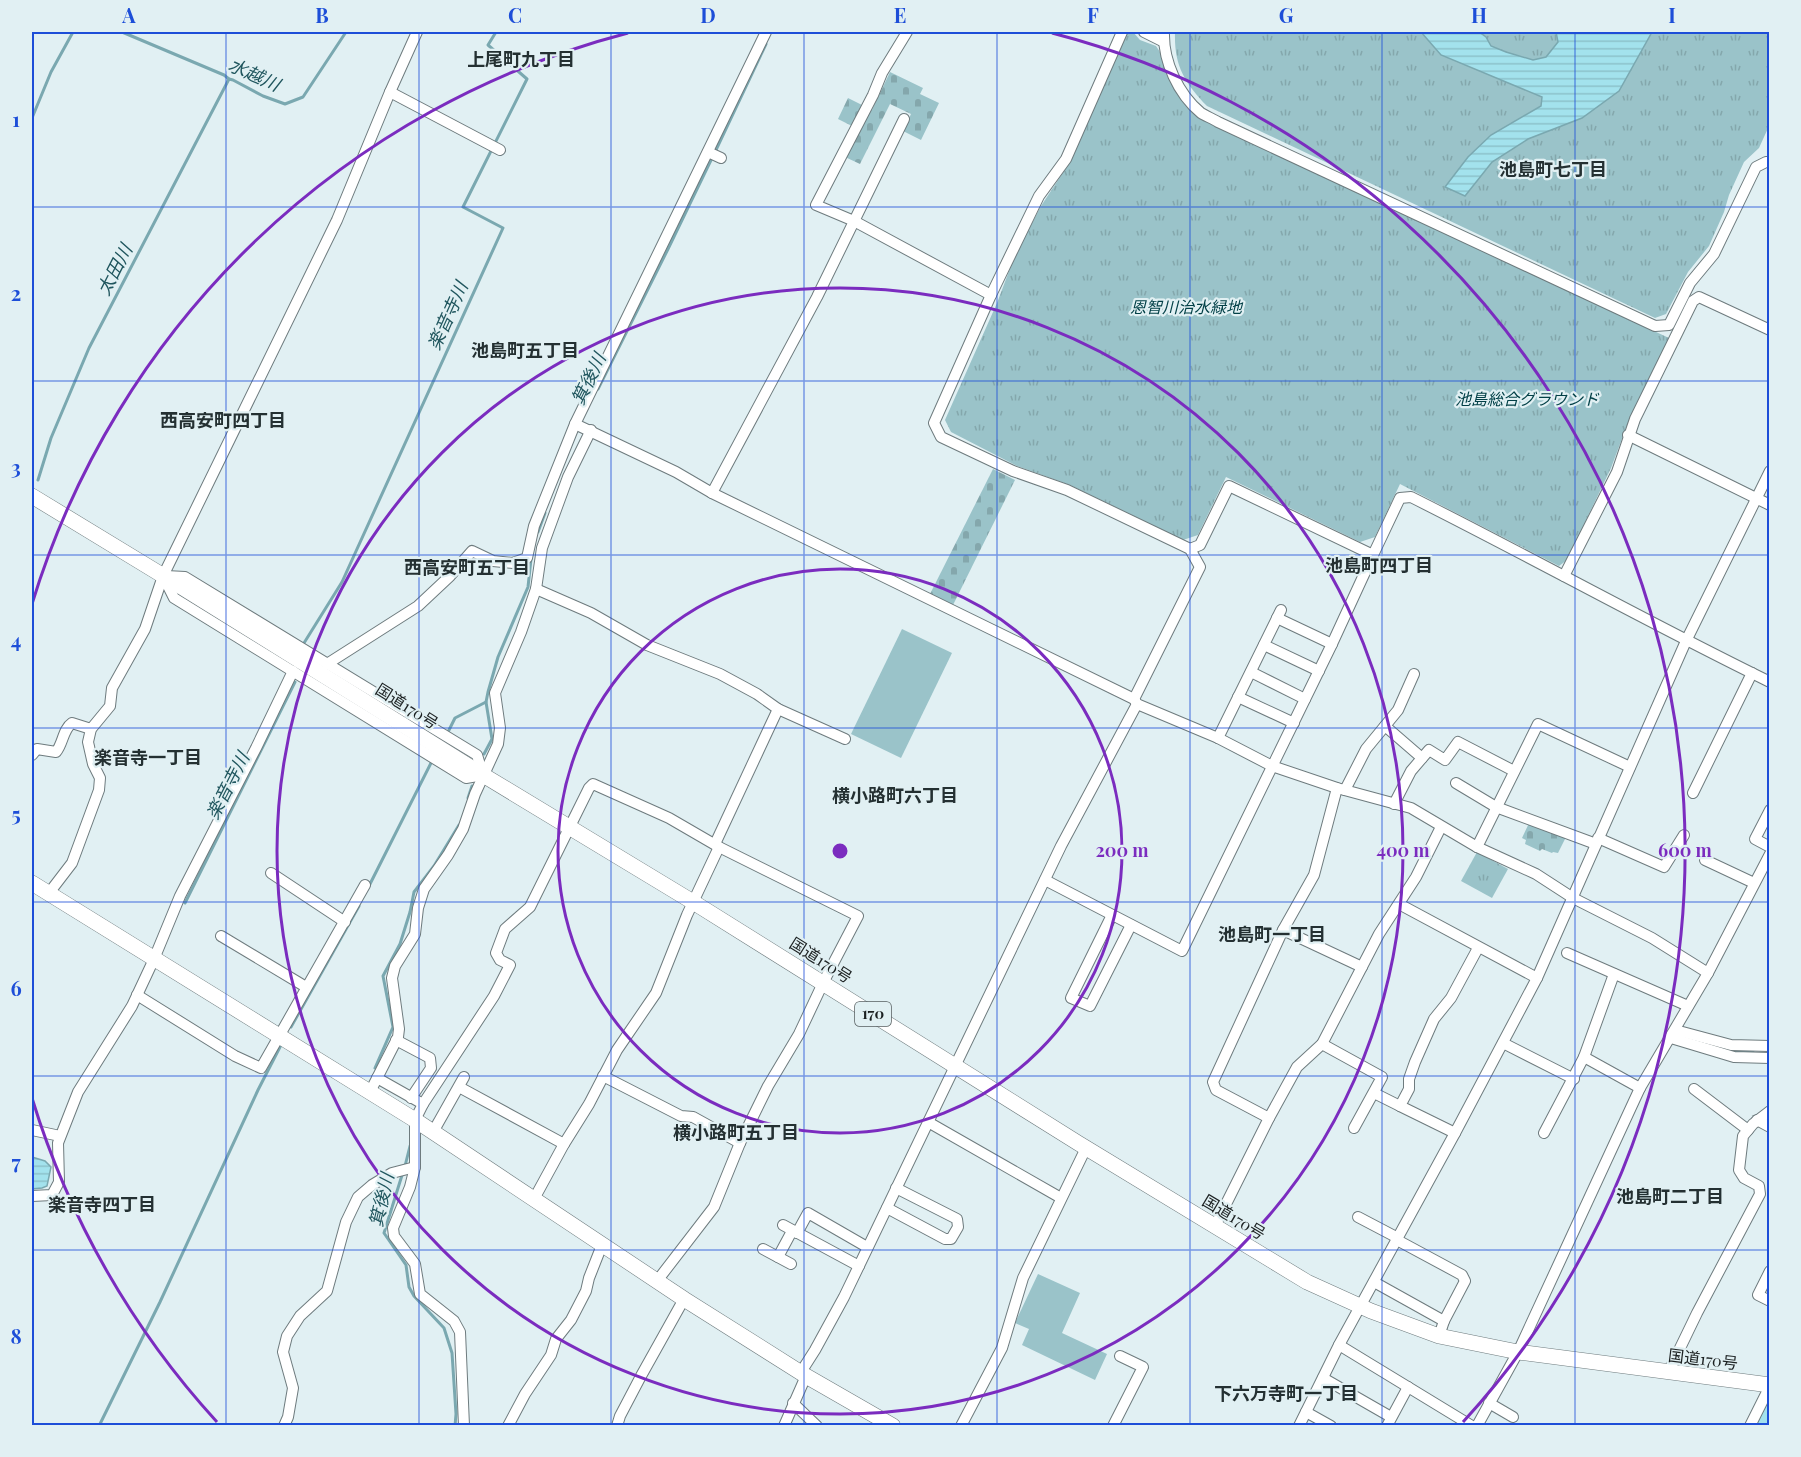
<svg xmlns="http://www.w3.org/2000/svg" width="1801" height="1457" viewBox="0 0 1801 1457" font-family="'Playfair Display','Noto Sans JP',serif">
<style>
.grass{fill:#9ac3c9}
.cemetery{fill:url(#cemetery-stones)}
.park{fill:url(#park-tufts)}
.water{fill:url(#water-rules);stroke:#7aa8b0;stroke-width:1.5}
.lines{fill:none;stroke-linecap:round;stroke-linejoin:round}
.stream{stroke:#7aa8b0;stroke-width:3}
.river{stroke:#a3e2ed;stroke-width:16}
.minor-casing{stroke:#6e7b7e;stroke-width:12}
.highway-casing{stroke:#6e7b7e;stroke-width:16}
.minor{stroke:#fff;stroke-width:10}
.highway{stroke:#fff;stroke-width:15}
.grid{fill:none;stroke:#1d4ed8;stroke-width:1.5;stroke-opacity:0.55}
.ring{fill:none;stroke:#7b2cbf;stroke-width:3}
.labels{text-anchor:middle;stroke-width:4.5;stroke-linejoin:round;paint-order:stroke}
.shield{fill:#e1f0f3;stroke:#565e60;stroke-width:1.5}
.shield-label{font-size:15px;font-weight:bold;fill:#1b2021}
.park-label{font-size:16px;font-style:italic;fill:#024047;stroke:#e1f0f3}
.street-label{font-size:16px;fill:#1b2021;stroke:#e1f0f3}
.neighbourhood-label{font-size:18px;font-weight:bold;fill:#243032;stroke:#e1f0f3}
.water-label{font-size:18px;font-style:italic;fill:#20565e;stroke:#e1f0f3}
.centre{fill:#7b2cbf;stroke:#e1f0f3;stroke-width:3}
.ring-label{font-size:18px;text-anchor:middle;font-weight:bold;fill:#7b2cbf;stroke:#e1f0f3;stroke-width:4.5;stroke-linejoin:round;paint-order:stroke}
.neatline{fill:none;stroke:#1d4ed8;stroke-width:2}
.grid-label{font-size:20px;text-anchor:middle;font-weight:bold;fill:#1d4ed8}
</style>
<defs>
<pattern id="cemetery-stones" width="16" height="16" patternUnits="userSpaceOnUse" patternTransform="scale(1.5)"><rect width="16" height="16" fill="#9ac3c9"/><path d="M2 7V4a2 2 0 0 1 4 0v3zM10 15v-3a2 2 0 0 1 4 0v3z" fill="#84a7ac"/></pattern>
<pattern id="park-tufts" width="24" height="20" patternUnits="userSpaceOnUse" patternTransform="scale(1.5)"><rect width="24" height="20" fill="#9ac3c9"/><path d="M3 7l-1-3M5 7V3M7 7l1-3M15 17l-1-3M17 17v-4M19 17l1-3" fill="none" stroke="#84a7ac"/></pattern>
<pattern id="water-rules" width="6" height="5" patternUnits="userSpaceOnUse" patternTransform="scale(1.5)"><rect width="6" height="5" fill="#a3e2ed"/><path d="M0 2.5h6" fill="none" stroke="#8cc2cb"/></pattern>
</defs>
<rect width="100%" height="100%" fill="#e1f0f3"/>
<g class="grass">
<path d="M902 629 952 653 901 758 851 734Z"/>
<path d="M1038 1274 1080 1293 1062 1333 1107 1354 1095 1380 1022 1345 1029 1329 1015 1323Z"/>
</g>
<g class="cemetery">
<path d="M890 72 923 88 920 94 939 103 921 140 903 131 911 114 890 104 860 164 845 157 858 129 838 119 848 98 872 110Z"/>
<path d="M993 469 1015 480 952 607 929 596Z"/>
<path d="M1530 821 1567 835 1558 853 1553 852 1552 853 1542 849 1540 851 1525 844 1526 840 1522 838Z"/>
</g>
<g class="park">
<path d="M1133 32 1140 40 1156 46 1160 52 1167 76 1183 100 1197 115 1214 126 1669 338 1626 428 1611 468 1567 560 1559 566 1400 484 1375 537 1360 542 1226 477 1198 535 1183 540 1070 485 1017 466 951 432 945 420 997 303 1014 258 1041 206 1066 168 1126 33Z"/>
<path d="M1175 32H1769V126L1759 148 1744 162 1729 195 1724 212 1709 246 1688 272 1666 314 1655 318 1207 106C1184 82 1174 65 1175 32Z"/>
<path d="M1477 852 1508 869 1492 898 1461 881Z"/>
</g>
<g class="water">
<path d="M1421 32H1479L1486 37 1491 46 1506 52 1533 60 1546 57 1558 42 1556 32H1652L1619 91 1582 118 1528 139 1492 162 1465 196 1445 187 1468 157 1491 135 1541 106 1542 97 1441 55Z"/>
<path d="M32 1157 45 1161 51 1167 47 1186 42 1188 32 1189Z"/>
</g>
<g class="lines">
<g class="stream">
<path d="M122 32 224 75 229 79 233 80 263 96 285 104 303 97 346 32"/>
<path d="M32 118 51 72 73 32"/>
<path d="M715 152 766 44"/>
<path d="M598 389 668 249 712 158"/>
<path d="M38 480 51 438 89 348 229 79"/>
<path d="M538 532 545 513"/>
<path d="M304 643 342 582 503 228 463 207 527 79 488 45 496 32"/>
<path d="M448 732 455 718 486 702"/>
<path d="M484 754 492 739 486 702 488 692 498 657 528 587 531 559"/>
<path d="M468 798 472 786"/>
<path d="M369 886 432 761"/>
<path d="M185 903 295 682"/>
<path d="M291 1027 359 906"/>
<path d="M1732 1051 1753 1052"/>
<path d="M375 1068 393 1027 383 976 400 944 410 912 414 892 434 866 459 825"/>
<path d="M405 1166 410 1146"/>
<path d="M403 1172 384 1233 406 1265 409 1287 414 1296 444 1328 452 1353 456 1414 455 1426"/>
<path d="M99 1426 160 1302 258 1090 281 1045"/>
</g>
<path class="river" d="M1759 1426 1770 1407"/>
<g class="minor-casing">
<g id="minor">
<path d="M907 32 882 73 873 95 816 205 854 221 991 295"/>
<path d="M1122 32 1066 159 1039 196 991 295 934 423 941 437 1013 471 1067 490 1190 549 1200 567 1134 699"/>
<path d="M1144 32 1164 42"/>
<path d="M1164 32C1163 61 1178 94 1201 113 1206 116 1213 119 1218 122L1655 326 1669 325 1690 283 1714 254 1756 167 1766 162H1770"/>
<path d="M390 92 500 150"/>
<path d="M708 152 721 158"/>
<path d="M575 424 676 472 712 493 1134 699 1137 704 1218 738 1272 766 1337 788 1411 808 1477 847 1536 874 1573 898 1652 938 1708 973"/>
<path d="M1628 435 1770 505"/>
<path d="M712 493 817 297 904 119"/>
<path d="M1190 549 1200 545 1229 486 1373 555 1400 498 1411 497C1531 557 1649 623 1770 682"/>
<path d="M163 576 174 598 466 778 483 775"/>
<path d="M166 576 185 577 477 755 483 775"/>
<path d="M1564 576 1617 472 1635 419 1693 301 1699 297 1770 330"/>
<path d="M536 589 591 613 647 645 720 674 757 694 778 709 845 739"/>
<path d="M1277 618 1332 644"/>
<path d="M1264 645 1319 671"/>
<path d="M327 664 418 606 450 576 472 551 493 561 513 563 527 558 534 526 575 424 766 32"/>
<path d="M1251 672 1305 699"/>
<path d="M1238 697 1294 723"/>
<path d="M1385 726 1422 758"/>
<path d="M1218 738 1281 610"/>
<path d="M32 755 37 749 56 752C63 744 63 729 72 723L91 729"/>
<path d="M1456 783 1496 807 1596 844"/>
<path d="M1345 790 1366 749 1398 710 1414 674"/>
<path d="M1693 793 1752 673"/>
<path d="M1394 804 1411 771 1429 750 1445 760 1458 742 1514 771"/>
<path d="M1770 810 1755 839 1770 847"/>
<path d="M1598 838 1664 867 1684 835"/>
<path d="M715 844 778 709"/>
<path d="M1477 847 1538 724 1630 767"/>
<path d="M1705 860 1754 883"/>
<path d="M271 873 345 922"/>
<path d="M1045 880 1182 951 1332 644 1373 555"/>
<path d="M49 893 72 863 99 790 100 778 93 764 88 742 91 729 110 706 112 688 145 629 163 576 337 220 390 92 417 32"/>
<path d="M1399 904 1537 978"/>
<path d="M1112 915 1071 998 1090 1006 1131 925"/>
<path d="M1283 930 1362 967"/>
<path d="M221 936 306 987"/>
<path d="M1567 953 1688 1006"/>
<path d="M137 995 235 1056 261 1068 365 885"/>
<path d="M1675 1030 1731 1045 1770 1046"/>
<path d="M1671 1038 1734 1057 1770 1058"/>
<path d="M396 1040 430 1058 431 1068 411 1098"/>
<path d="M1503 1043 1574 1079"/>
<path d="M1322 1044 1382 1077 1354 1128"/>
<path d="M1584 1057 1640 1088"/>
<path d="M603 1076 681 1116 693 1117 740 1143"/>
<path d="M377 1078 423 1104 415 1120V1167L410 1187 393 1228 394 1236 415 1264 420 1294 454 1321 460 1332 464 1426"/>
<path d="M459 1087 564 1144"/>
<path d="M1694 1089 1748 1130"/>
<path d="M370 1092 398 1037 399 1029 392 978 395 966 415 934 418 908 424 889 448 855 463 829 475 794 498 744 500 728 495 693 521 632 536 589 542 548 557 507 568 477 591 430"/>
<path d="M1374 1093 1400 1106"/>
<path d="M423 1104 494 996 510 965 500 960 496 953 505 929 530 907 589 788 593 784 669 818 719 847 858 916 823 983 799 1034 768 1086 740 1143 714 1207 657 1281"/>
<path d="M1269 1118 1216 1090 1213 1082 1283 930 1314 875 1337 788"/>
<path d="M1757 1120 1770 1127"/>
<path d="M928 1122 1061 1198"/>
<path d="M32 1130 60 1136"/>
<path d="M433 1132 464 1077"/>
<path d="M1455 1133 1400 1106 1409 1089V1079L1415 1062 1434 1019 1451 998 1478 948"/>
<path d="M1544 1133 1584 1057 1614 974"/>
<path d="M32 1196 52 1195 59 1182 58 1143 78 1092 132 1006 154 959 180 896 256 748 293 671"/>
<path d="M534 1199 564 1144 589 1104 617 1050 656 993 687 915 719 847"/>
<path d="M887 1208 945 1239H951L958 1227 957 1219 896 1188"/>
<path d="M1358 1217 1398 1238"/>
<path d="M783 1225 859 1266"/>
<path d="M1215 1226 1269 1118 1297 1067 1322 1044 1379 934 1416 877 1441 827"/>
<path d="M797 1233 808 1213 867 1247"/>
<path d="M1397 1240 1462 1275 1465 1281 1444 1321 1439 1336"/>
<path d="M763 1249 791 1264"/>
<path d="M778 1257 792 1231"/>
<path d="M1770 1271 1758 1295 1770 1301"/>
<path d="M1374 1282 1444 1321"/>
<path d="M1339 1345 1472 1426"/>
<path d="M801 1372 815 1350 844 1297 1061 846 1137 704"/>
<path d="M1668 1373 1697 1313 1760 1194 1759 1186 1744 1178 1739 1170 1743 1136 1753 1124 1770 1111"/>
<path d="M1323 1378 1391 1417"/>
<path d="M793 1403 817 1426"/>
<path d="M1489 1403 1513 1417"/>
<path d="M1306 1412 1331 1426"/>
<path d="M284 1426 288 1417 293 1388 283 1352 287 1336 300 1316 327 1291 346 1222 358 1197 372 1185 392 1173 415 1167"/>
<path d="M508 1426 525 1394 551 1355 556 1339 571 1320 586 1291 589 1278 602 1245"/>
<path d="M617 1426 620 1416 641 1376 684 1299"/>
<path d="M784 1426 806 1376"/>
<path d="M961 1426 1002 1348 1023 1278 1086 1148"/>
<path d="M1113 1426 1143 1367 1120 1356"/>
<path d="M1299 1426 1339 1345 1455 1133 1537 978 1686 641 1770 471"/>
<path d="M1387 1426 1408 1387"/>
<path d="M1477 1426 1518 1352 1640 1088 1708 973 1770 854"/>
<path d="M1750 1426 1770 1386"/>
</g>
</g>
<g class="highway-casing">
<g id="highway">
<path d="M32 496 180 586 483 775 693 902 1078 1143 1307 1282 1371 1311 1439 1336 1518 1352 1770 1385"/>
<path d="M32 883 415 1120 684 1299 806 1376 893 1426"/>
</g>
</g>
<use href="#minor" class="minor"/>
<use href="#highway" class="highway"/>
</g>
<path class="grid" d="M226 32V1426M419 32V1426M611 32V1426M804 32V1426M997 32V1426M1190 32V1426M1382 32V1426M1575 32V1426M32 207H1770M32 381H1770M32 555H1770M32 728H1770M32 902H1770M32 1076H1770M32 1250H1770"/>
<g class="ring">
<circle cx="840" cy="851" r="282"/>
<circle cx="840" cy="851" r="563"/>
<path d="M217 1422A845 845 0 0 1 32 1098M32 604A845 845 0 0 1 628 33M1052 33A845 845 0 0 1 1463 1422"/>
</g>
<g class="labels">
<rect class="shield" x="855" y="1002" width="36" height="24" rx="4.5"/>
<g class="shield-label">
<text x="873" y="1019">170</text>
</g>
<g class="park-label">
<text x="1186" y="313">恩智川治水緑地</text>
<text x="1527" y="405">池島総合グラウンド</text>
</g>
<g class="street-label">
<text transform="translate(407 706) rotate(32)" y="6">国道170号</text>
<text transform="translate(821 960) rotate(32)" y="6">国道170号</text>
<text transform="translate(1234 1217) rotate(31)" y="6">国道170号</text>
<text transform="translate(1703 1359) rotate(7)" y="6">国道170号</text>
</g>
<g class="neighbourhood-label">
<text x="521" y="66">上尾町九丁目</text>
<text x="1553" y="176">池島町七丁目</text>
<text x="525" y="357">池島町五丁目</text>
<text x="223" y="427">西高安町四丁目</text>
<text x="1379" y="572">池島町四丁目</text>
<text x="467" y="574">西高安町五丁目</text>
<text x="148" y="764">楽音寺一丁目</text>
<text x="895" y="802">横小路町六丁目</text>
<text x="1272" y="941">池島町一丁目</text>
<text x="736" y="1139">横小路町五丁目</text>
<text x="1670" y="1203">池島町二丁目</text>
<text x="102" y="1211">楽音寺四丁目</text>
<text x="1286" y="1400">下六万寺町一丁目</text>
</g>
<g class="water-label">
<text transform="translate(254 75) rotate(24)" y="6">水越川</text>
<text transform="translate(115 270) rotate(-63)" y="6">太田川</text>
<text transform="translate(448 316) rotate(-66)" y="6">楽音寺川</text>
<text transform="translate(589 379) rotate(-64)" y="6">箕後川</text>
<text transform="translate(228 786) rotate(-63)" y="6">楽音寺川</text>
<text transform="translate(382 1200) rotate(-77)" y="6">箕後川</text>
</g>
</g>
<circle cx="840" cy="851" r="9" class="centre"/>
<g class="ring-label">
<text x="1122" y="857">200 m</text>
<text x="1403" y="857">400 m</text>
<text x="1685" y="857">600 m</text>
</g>
<rect width="1801" height="1457" fill="none" stroke="#e1f0f3" stroke-width="66"/>
<rect x="33" y="33" width="1735" height="1391" class="neatline"/>
<g class="grid-label">
<text x="129" y="23">A</text>
<text x="322" y="23">B</text>
<text x="515" y="23">C</text>
<text x="708" y="23">D</text>
<text x="900" y="23">E</text>
<text x="1093" y="23">F</text>
<text x="1286" y="23">G</text>
<text x="1479" y="23">H</text>
<text x="1672" y="23">I</text>
<text x="16" y="127">1</text>
<text x="16" y="301">2</text>
<text x="16" y="475">3</text>
<text x="16" y="648">4</text>
<text x="16" y="822">5</text>
<text x="16" y="996">6</text>
<text x="16" y="1170">7</text>
<text x="16" y="1344">8</text>
</g>
</svg>
